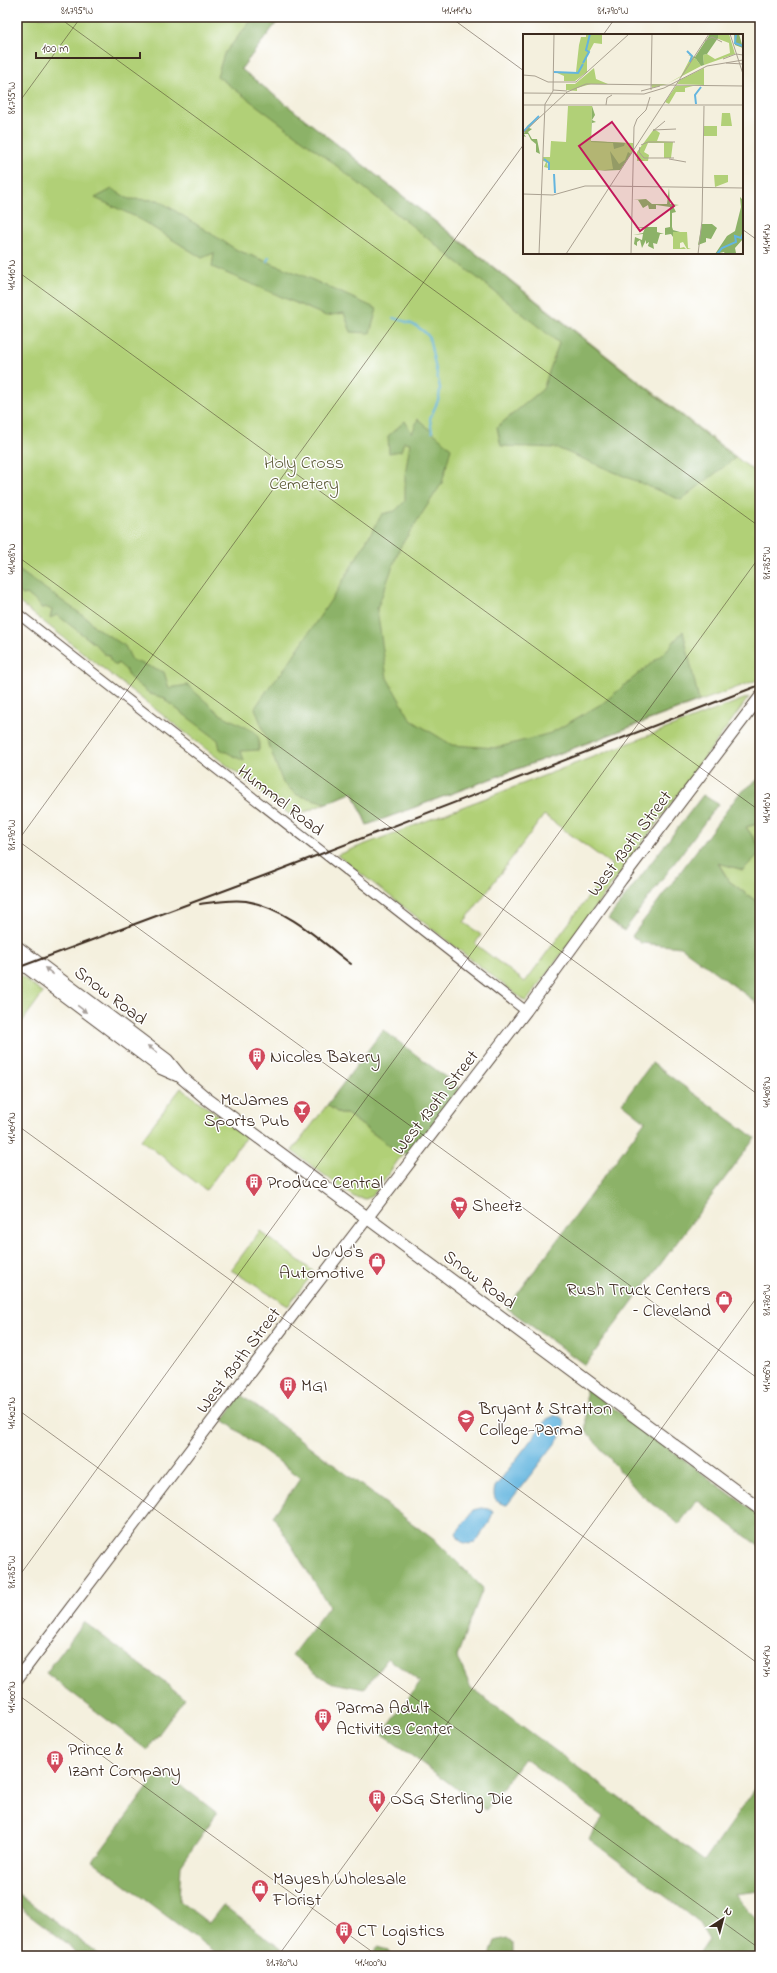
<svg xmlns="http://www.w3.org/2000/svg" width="777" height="1973" viewBox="0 0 777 1973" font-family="'Indie Flower',sans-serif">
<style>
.green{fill:#b1d077;stroke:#767d4a;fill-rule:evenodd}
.forest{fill:#8cb268;stroke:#646e43}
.water{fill:#64b5df;stroke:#50707e}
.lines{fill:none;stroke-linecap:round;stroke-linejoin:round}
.stream{stroke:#64b5df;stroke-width:2}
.tertiary-casing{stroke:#57483b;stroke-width:11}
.secondary-casing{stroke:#57483b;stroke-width:13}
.primary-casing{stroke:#57483b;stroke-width:14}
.tertiary{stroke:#fff;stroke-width:9}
.secondary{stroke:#fff;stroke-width:11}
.primary{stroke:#fff;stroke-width:12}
.rail{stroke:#3b2a1e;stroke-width:2}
.oneway{fill:#a79f9a}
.ticks{fill:none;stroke:#3b2a1e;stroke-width:1;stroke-opacity:0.45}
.labels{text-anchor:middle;stroke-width:3;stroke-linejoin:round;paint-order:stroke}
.park-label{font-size:18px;fill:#5e5c39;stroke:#fff}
.street-label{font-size:18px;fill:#3b2a1e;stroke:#fff}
.poi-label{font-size:18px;fill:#3b2a1e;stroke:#fff;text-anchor:start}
.inset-river{fill:none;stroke:#64b5df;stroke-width:2}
.inset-road{fill:none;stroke:#aaa191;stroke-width:1}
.view{fill:#c2185b;fill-opacity:0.15;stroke:#c2185b;stroke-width:2}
.inset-edge{fill:none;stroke:#3b2a1e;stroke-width:2}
.neatline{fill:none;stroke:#3b2a1e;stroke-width:1.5}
.ticks-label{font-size:10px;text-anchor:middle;fill:#3b2a1e}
</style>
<rect width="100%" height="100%" fill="#fff"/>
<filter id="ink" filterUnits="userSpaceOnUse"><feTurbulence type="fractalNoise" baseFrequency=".025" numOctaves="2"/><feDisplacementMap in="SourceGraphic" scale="8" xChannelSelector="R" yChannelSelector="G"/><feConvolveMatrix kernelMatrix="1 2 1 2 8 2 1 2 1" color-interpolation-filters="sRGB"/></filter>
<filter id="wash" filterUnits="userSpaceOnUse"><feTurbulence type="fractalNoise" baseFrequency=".012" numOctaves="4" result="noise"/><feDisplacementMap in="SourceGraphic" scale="16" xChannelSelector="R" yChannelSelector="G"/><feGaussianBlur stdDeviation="0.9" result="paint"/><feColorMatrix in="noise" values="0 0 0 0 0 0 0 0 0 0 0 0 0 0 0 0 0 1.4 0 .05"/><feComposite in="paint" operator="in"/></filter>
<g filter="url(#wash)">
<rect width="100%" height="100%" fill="#f4f0de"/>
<g class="green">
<path d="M17 17H281L241 69 760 476V679L367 825 353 792 293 817 17 601Z"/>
<path d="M749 697 526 1002 337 855ZM544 815 612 865 525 982 475 944 481 935 464 922Z"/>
<path d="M760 823V847L746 827Z"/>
<path d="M760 853V904L729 881 718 862 743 870Z"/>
<path d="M17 973 43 993 17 1029Z"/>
<path d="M181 1088 246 1137 206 1190 141 1140Z"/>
<path d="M327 1105 340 1114H347L398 1152H404L373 1195 366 1199 354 1197 292 1151Z"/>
<path d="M260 1231 314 1272 288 1306 231 1270Z"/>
</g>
<g class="forest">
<path d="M254 17H281L241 69 735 458 681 500 557 448 501 446 497 427 543 389 559 343 328 159 217 76 224 54Z"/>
<path d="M112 189 129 199 158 200 237 250 304 276 377 309 370 333 351 332 344 313 326 316 212 267 214 253 202 258 136 217 95 198Z"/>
<path d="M418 419 451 448 442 483 400 547 377 609 387 678 411 720 452 745 496 748 551 733 603 703 665 652 683 631 699 701 367 825 353 792 327 803 297 795 283 783 255 708 272 683 283 671 337 591 382 514 395 511 405 501V475L410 443 404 442 401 451 389 453 388 436 405 421 412 433Z"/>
<path d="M17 569 88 619 95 627 125 646 132 660 164 672 169 688 187 685 220 714 255 732 259 739V750L241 751 244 761 220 749 218 740 166 701 165 698 150 694 129 677 126 670 118 663 116 666 110 660 109 655 104 654 95 644 57 615 50 618 52 610 45 607 41 609 39 604 27 594 23 595 17 590Z"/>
<path d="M760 778V823L746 827 760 847V853L743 870 718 863 729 881 760 904V1005L681 947 641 943 632 936 739 794Z"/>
<path d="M703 795 718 804 624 931 608 919Z"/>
<path d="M383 1030 460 1088 408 1156 404 1152H398L347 1114H340L327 1105Z"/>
<path d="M652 1063 755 1138 585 1365 507 1308 645 1121 622 1103Z"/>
<path d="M586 1388 760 1516V1547L697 1500 679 1524 640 1494 586 1431Z"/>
<path d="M241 1395 437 1542 483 1588 457 1656 471 1688 704 1861 760 1782V1891L734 1894 760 1924V1956H698L709 1940 697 1920 589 1839 603 1817 524 1758 486 1810 382 1734 420 1682 388 1658 364 1689 329 1682 292 1655 329 1606 273 1516 301 1478 223 1420Z"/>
<path d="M84 1622 185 1698 147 1750 46 1673Z"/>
<path d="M161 1770 217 1813 181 1865 179 1901 209 1923 223 1905 288 1954 287 1956H220L93 1861Z"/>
<path d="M17 1893 101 1956H78L68 1944 17 1905Z"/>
<path d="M507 1938 513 1943V1956H491V1951L495 1941Z"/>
<path d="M377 1947 388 1950 391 1956H372Z"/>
</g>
<g class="water">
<path d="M556 1415 562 1418 565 1424 561 1436 507 1505C496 1503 492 1498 495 1487L547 1419Z"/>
<path d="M482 1508 489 1509 493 1512 489 1523 475 1543C465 1545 459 1543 456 1533L474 1510Z"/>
</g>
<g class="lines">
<g class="stream">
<path d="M267 261 269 257"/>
<path d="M393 318C405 320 422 327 429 337L440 388 439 398 430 419 432 432"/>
</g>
</g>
</g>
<g filter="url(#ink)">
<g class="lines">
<g class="tertiary-casing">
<path id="tertiary" d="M17 613 526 1011"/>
</g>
<g class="secondary-casing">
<path id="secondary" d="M17 1679 291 1317 526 1011 621 880 760 697"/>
</g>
<g class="primary-casing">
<g id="primary">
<path d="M17 947 167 1060 180 1076 207 1099 760 1509"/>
<path d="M17 960 161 1068 177 1075"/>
</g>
</g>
<use href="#tertiary" class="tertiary"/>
<use href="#secondary" class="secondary"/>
<use href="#primary" class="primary"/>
<g class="rail">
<path d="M200 904C215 902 231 899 246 901 286 908 320 940 351 964"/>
<path d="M17 968 274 872 760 685"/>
</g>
</g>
<defs><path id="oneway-solid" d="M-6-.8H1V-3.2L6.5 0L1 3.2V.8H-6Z"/></defs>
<g class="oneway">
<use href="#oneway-solid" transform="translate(49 971) rotate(-142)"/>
<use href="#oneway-solid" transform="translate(82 1009) rotate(37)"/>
<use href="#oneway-solid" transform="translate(152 1049) rotate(-143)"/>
</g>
</g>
<path class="ticks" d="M58 17 760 527M450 17 524 71M603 35 616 17M17 105 81 17M742 229 760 242M17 271 760 811M17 556 760 1096M17 840 760 1380M17 842 524 144M17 1125 760 1665M17 1409 760 1949M17 1579 760 556M17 1694 378 1956M278 1956 760 1293"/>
<defs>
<g id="building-pin" transform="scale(0.9)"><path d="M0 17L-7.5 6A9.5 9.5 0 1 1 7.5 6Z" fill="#d1495b" stroke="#fff"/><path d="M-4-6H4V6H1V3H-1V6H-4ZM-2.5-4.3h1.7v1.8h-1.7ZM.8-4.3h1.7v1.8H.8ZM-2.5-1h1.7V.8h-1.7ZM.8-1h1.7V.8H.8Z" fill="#fff"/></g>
<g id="bar-pin" transform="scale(0.9)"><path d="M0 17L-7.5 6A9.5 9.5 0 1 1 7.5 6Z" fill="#d1495b" stroke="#fff"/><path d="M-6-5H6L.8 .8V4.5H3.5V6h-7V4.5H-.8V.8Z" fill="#fff"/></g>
<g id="supermarket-pin" transform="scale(0.9)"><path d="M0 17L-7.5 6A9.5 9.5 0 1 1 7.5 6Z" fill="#d1495b" stroke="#fff"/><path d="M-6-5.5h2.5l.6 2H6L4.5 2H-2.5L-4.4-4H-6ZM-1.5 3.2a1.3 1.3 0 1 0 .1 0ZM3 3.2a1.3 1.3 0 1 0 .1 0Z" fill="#fff"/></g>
<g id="shop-pin" transform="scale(0.9)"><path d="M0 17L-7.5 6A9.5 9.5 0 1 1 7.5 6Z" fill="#d1495b" stroke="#fff"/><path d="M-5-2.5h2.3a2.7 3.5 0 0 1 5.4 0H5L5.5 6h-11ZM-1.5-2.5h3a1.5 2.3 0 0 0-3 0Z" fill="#fff"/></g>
<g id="university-pin" transform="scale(0.9)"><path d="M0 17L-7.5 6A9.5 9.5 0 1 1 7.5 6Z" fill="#d1495b" stroke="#fff"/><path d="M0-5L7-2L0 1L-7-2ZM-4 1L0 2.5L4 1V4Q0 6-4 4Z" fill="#fff"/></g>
</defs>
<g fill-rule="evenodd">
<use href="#building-pin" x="257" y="1056"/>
<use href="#bar-pin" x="302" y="1109"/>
<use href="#building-pin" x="254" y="1182"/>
<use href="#supermarket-pin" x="459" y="1205"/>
<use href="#shop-pin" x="377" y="1261"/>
<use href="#shop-pin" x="724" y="1299"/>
<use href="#building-pin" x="288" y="1385"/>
<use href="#university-pin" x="466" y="1418"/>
<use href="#building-pin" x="323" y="1717"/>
<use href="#building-pin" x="55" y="1759"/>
<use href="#building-pin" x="377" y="1798"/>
<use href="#shop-pin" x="260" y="1888"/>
<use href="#building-pin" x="344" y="1930"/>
</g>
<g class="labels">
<g class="park-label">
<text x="304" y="468">Holy Cross<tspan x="304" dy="21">Cemetery</tspan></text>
</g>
<g class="street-label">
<text transform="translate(281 800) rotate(38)" y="6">Hummel Road</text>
<text transform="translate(629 843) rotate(-53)" y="6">West 130th Street</text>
<text transform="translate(111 995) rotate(37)" y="6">Snow Road</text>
<text transform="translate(435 1102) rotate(-52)" y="6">West 130th Street</text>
<text transform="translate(480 1279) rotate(37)" y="6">Snow Road</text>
<text transform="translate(238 1360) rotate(-53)" y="6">West 130th Street</text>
</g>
<g class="poi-label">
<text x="270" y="1062">Nicoles Bakery</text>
<text x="289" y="1105" text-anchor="end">McJames<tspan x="289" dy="21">Sports Pub</tspan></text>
<text x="267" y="1188">Produce Central</text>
<text x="472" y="1211">Sheetz</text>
<text x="364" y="1257" text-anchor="end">Jo Jo's<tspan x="364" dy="21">Automotive</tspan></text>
<text x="711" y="1295" text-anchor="end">Rush Truck Centers<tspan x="711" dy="21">– Cleveland</tspan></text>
<text x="301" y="1391">MGI</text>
<text x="479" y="1414">Bryant &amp; Stratton<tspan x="479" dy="21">College-Parma</tspan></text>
<text x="336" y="1713">Parma Adult<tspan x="336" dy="21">Activities Center</tspan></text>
<text x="68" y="1755">Prince &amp;<tspan x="68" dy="21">Izant Company</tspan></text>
<text x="390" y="1804">OSG Sterling Die</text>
<text x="273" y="1884">Mayesh Wholesale<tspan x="273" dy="21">Florist</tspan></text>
<text x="357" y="1936">CT Logistics</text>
</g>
</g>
<g transform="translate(523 34)">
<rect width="220" height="220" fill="#f4f0de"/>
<path d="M63 0H79V10L71 9 64 22V38L52 47H41V42L32 38H53L56 11 58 3H63ZM195 0H206L212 20 181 31 180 21 184 20 192 25 207 19 206 9 193 4ZM168 23 173 25 178 32 144 50 129 54 128 50H144L158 42ZM71 34 73 45 85 50H68L54 54V57L43 56V50H52ZM181 34V51L154 50 157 46ZM153 52H170L162 54V58H153L146 70 142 68ZM45 72H69L68 107 110 109V117L97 136H26V128H24L25 134 21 133 23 128 20 127V123H27L28 107 43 108ZM199 79H207L209 92H198ZM181 92H194V102H181ZM131 95 137 99 134 107 150 108 148 124H141V109H125L121 118 126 121 125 127H114V118ZM191 141H205V148L192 153ZM150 198H164L165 214 168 215H164L160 208 157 209V214L161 213 163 215H150Z" fill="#b1d077"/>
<path d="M187 0H195V4L184 20 180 21 181 31 178 32 173 25 165 21 172 23ZM211 0H216L220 14 212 11ZM69 72 72 81 69 86 73 88 69 89 68 107 102 109 101 112 91 115 90 109 68 108ZM16 82 6 94 9 95 5 98 9 105H14L17 120 13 118V110L8 106 5 100H1L3 103 0 102 4 92ZM87 117 96 130 102 126 105 118 108 120 97 136 74 137 90 135ZM146 154 147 170 156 171 150 172 153 178 149 179V193L150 196 157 198H150V203L148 200 142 201V194L147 193V173L133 171V175H126L125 171 120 174 115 166H110L123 165 129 170H144ZM217 163 220 166V205L212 214 213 219 202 220 201 218 192 220 204 202 212 197 218 173ZM179 190H189L194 194 188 205 183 204V208L175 211ZM111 193H134V198L141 200H137L134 210 130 209 131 215 125 212 126 208 123 210V206L119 214 117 206 114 208V212L111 210 112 203 119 206 120 200 110 201 120 199 122 194Z" fill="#8cb268"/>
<path class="inset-river" d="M213 0 212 9 220 12M164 17 169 22 167 28M60 29 66 18 63 16 67 0M31 38 55 39 60 30M173 70 172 61 178 53M0 98 16 82M21 125 26 129V136M31 140 32 159M194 220 199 214 213 208 212 202 218 204 220 200"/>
<path class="inset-road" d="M207 0 220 40M182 7 189 3 199 8M200 25 213 20 220 21M203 29 220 30M0 41 12 42 25 48H53L106 0M30 56 44 57M128 56 129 0M118 57 137 52M0 59 121 60 141 54 184 32 220 26M0 71H220M83 71 84 64 89 61M130 96 153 95M130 97 142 87M0 99 44 58 63 50 220 52M118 111 125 108H152M117 113 116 118 121 124H151M146 125 163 128M80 152 220 154M0 160 30 161 62 152H80M16 220 22 70 30 57 31 0M43 220 186 0M108 220 111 93 114 85 123 76 127 63M175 220 179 187 181 72"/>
<path class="view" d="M89 88 151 172 117 197 56 112Z"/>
<rect width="220" height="220" class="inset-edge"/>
</g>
<rect width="777" height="1973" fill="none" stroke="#fff" stroke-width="44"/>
<g transform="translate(723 1919) rotate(36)" stroke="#ffffff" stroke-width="3" paint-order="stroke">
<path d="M0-3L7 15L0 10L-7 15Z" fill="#3b2a1e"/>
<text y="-6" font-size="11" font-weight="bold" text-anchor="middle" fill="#3b2a1e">N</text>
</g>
<path d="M36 52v6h104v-6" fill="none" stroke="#3b2a1e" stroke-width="2"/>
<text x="42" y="52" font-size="12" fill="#3b2a1e" stroke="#ffffff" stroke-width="3" paint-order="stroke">100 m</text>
<rect x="22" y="22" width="733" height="1929" class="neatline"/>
<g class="ticks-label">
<text x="77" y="14">81.795°W</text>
<text x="457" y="14">41.414°N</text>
<text x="613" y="14">81.790°W</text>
<text transform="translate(11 98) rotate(-90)" y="4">81.795°W</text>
<text transform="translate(766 239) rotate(-90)" y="4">41.414°N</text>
<text transform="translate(11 275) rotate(-90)" y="4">41.410°N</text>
<text transform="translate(11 559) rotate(-90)" y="4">41.408°N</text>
<text transform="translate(766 563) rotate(-90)" y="4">81.785°W</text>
<text transform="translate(766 808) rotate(-90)" y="4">41.410°N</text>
<text transform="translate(11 835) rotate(-90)" y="4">81.790°W</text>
<text transform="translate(766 1092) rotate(-90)" y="4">41.408°N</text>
<text transform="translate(11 1128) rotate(-90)" y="4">41.404°N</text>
<text transform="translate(766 1300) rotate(-90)" y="4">81.780°W</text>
<text transform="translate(766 1376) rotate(-90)" y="4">41.406°N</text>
<text transform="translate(11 1413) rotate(-90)" y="4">41.402°N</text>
<text transform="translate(11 1572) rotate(-90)" y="4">81.785°W</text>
<text transform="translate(766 1661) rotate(-90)" y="4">41.404°N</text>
<text transform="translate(11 1697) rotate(-90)" y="4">41.400°N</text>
<text x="282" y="1966">81.780°W</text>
<text x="371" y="1966">41.400°N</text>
</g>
</svg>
